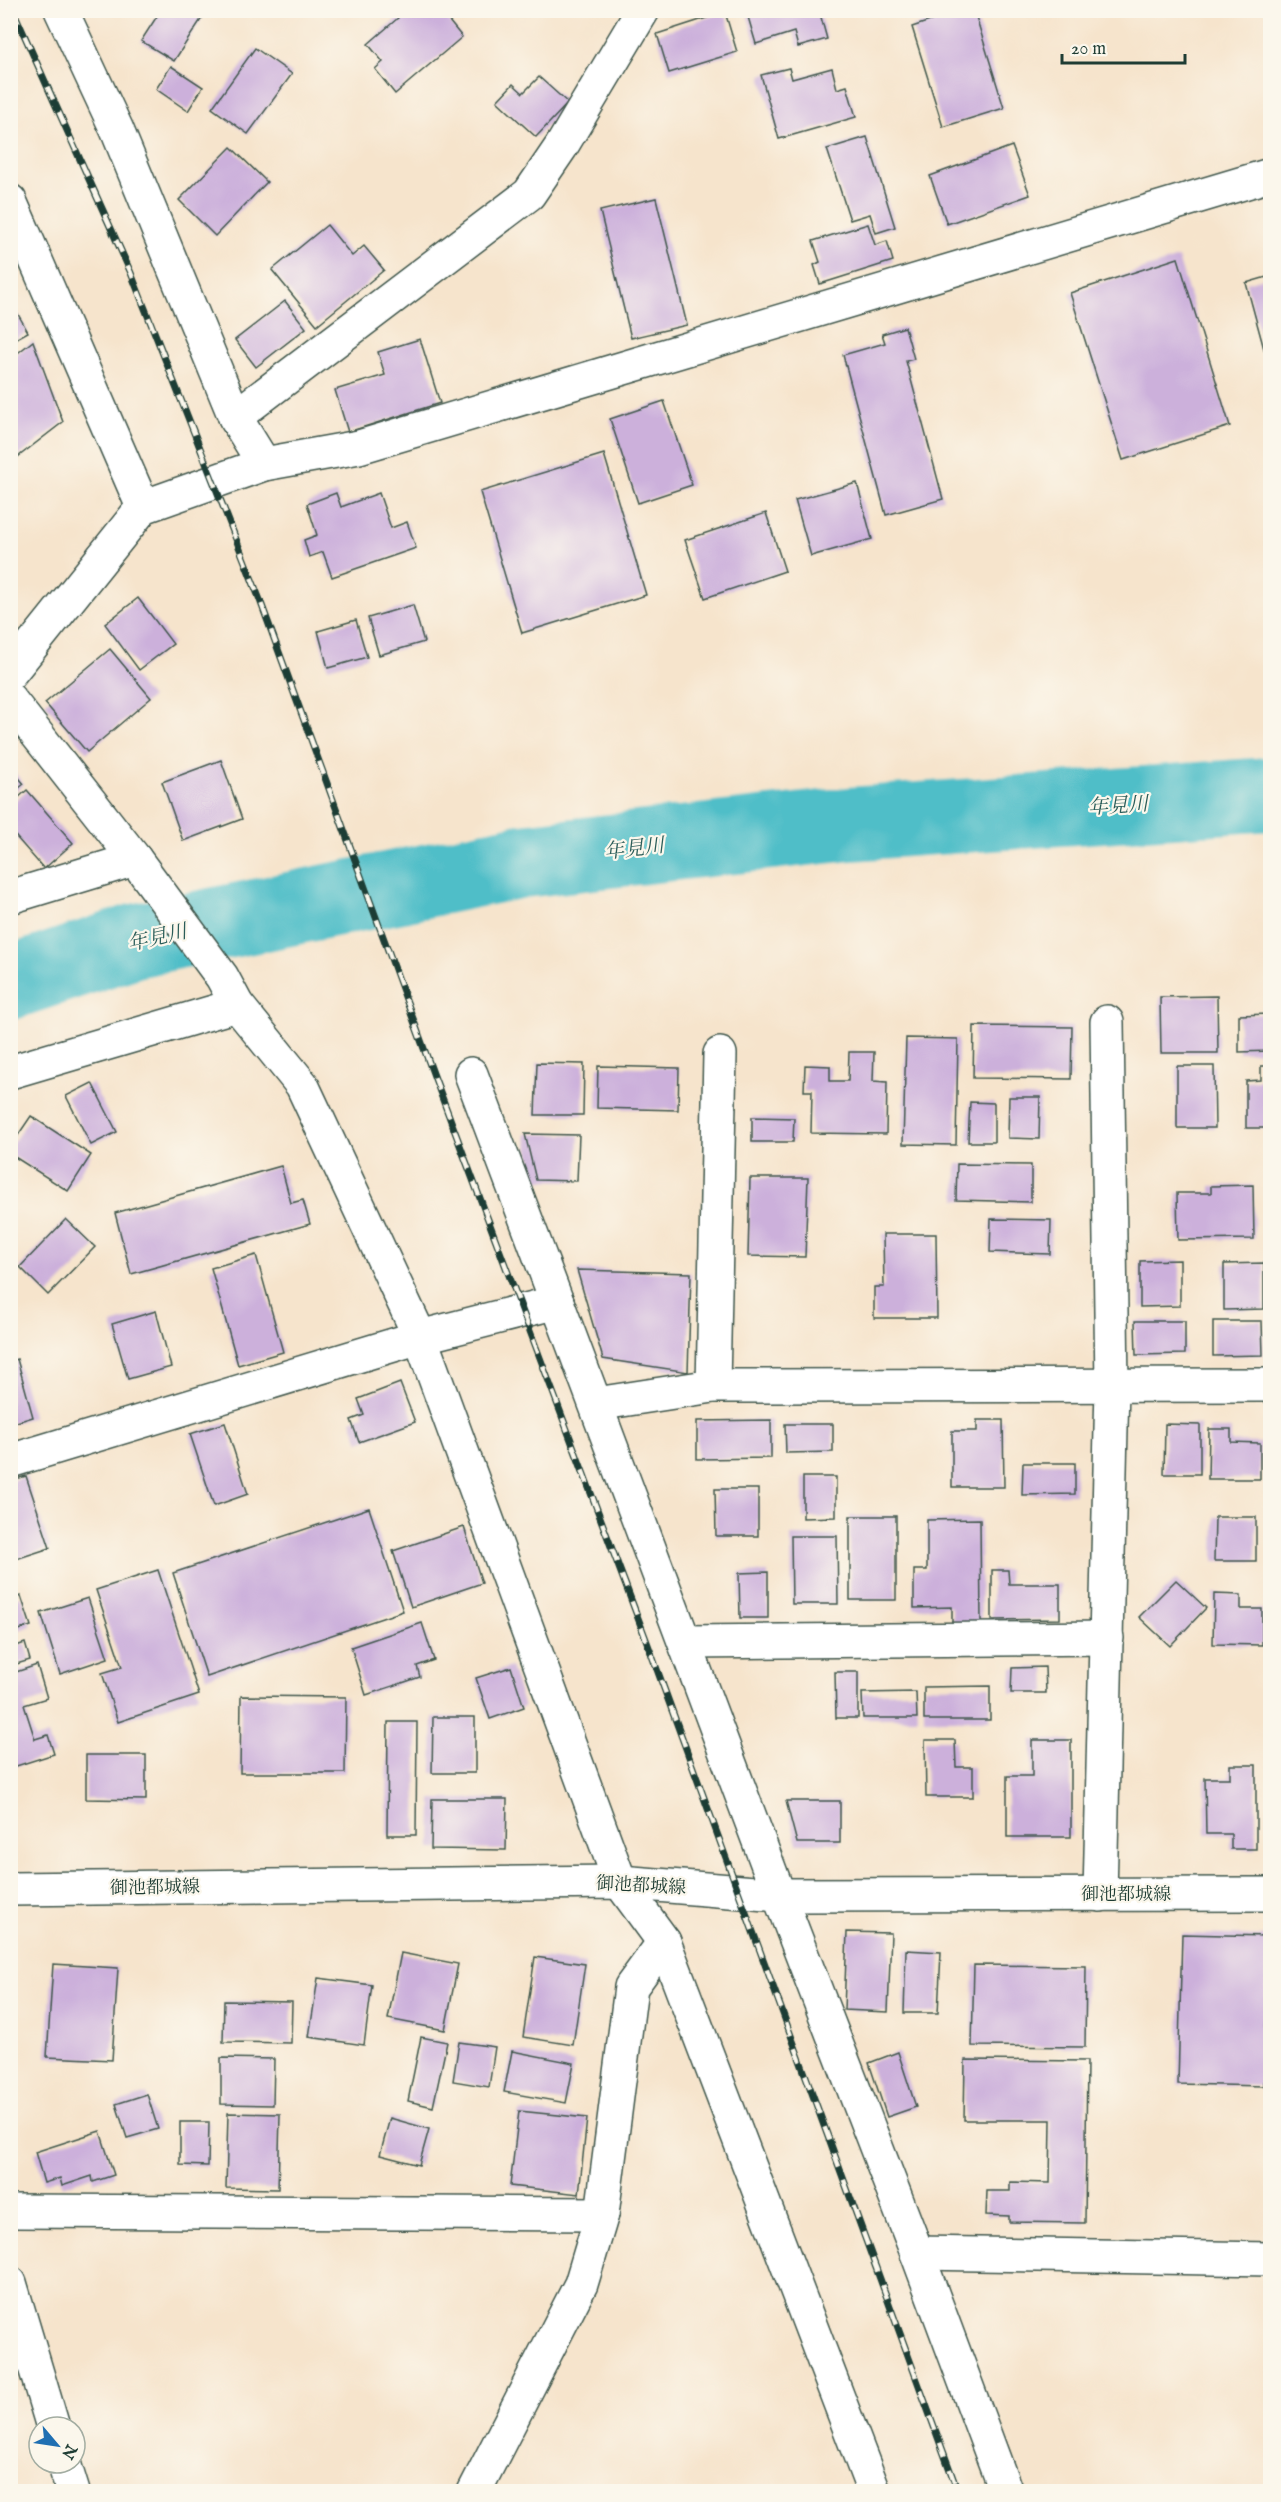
<svg xmlns="http://www.w3.org/2000/svg" width="1281" height="2502" viewBox="0 0 1281 2502" font-family="'IM FELL English','Noto Serif JP',serif">
<style>
.lines{fill:none;stroke-linecap:round;stroke-linejoin:round}
.river{stroke:#50bec8;stroke-width:74}
.building{fill:#ccb0db}
.street-casing{stroke:#3f564b;stroke-width:36}
.secondary-casing{stroke:#3f564b;stroke-width:36}
.primary-casing{stroke:#3f564b;stroke-width:36}
.street{stroke:#fff;stroke-width:33}
.secondary{stroke:#fff;stroke-width:33}
.primary{stroke:#fff;stroke-width:33}
.rail-casing{stroke:#1f3d34;stroke-width:7}
.rail{stroke:#fbf7ec;stroke-width:4.5;stroke-dasharray:14;stroke-linecap:butt}
.labels{text-anchor:middle;stroke-width:4.5;stroke-linejoin:round;paint-order:stroke}
.street-label{font-size:18px;fill:#1f3d34;stroke:#fbf7ec}
.water-label{font-size:20px;font-style:italic;fill:#2b5d59;stroke:#fbf7ec}
</style>
<rect width="100%" height="100%" fill="#fbf7ec"/>
<filter id="ink" filterUnits="userSpaceOnUse"><feTurbulence type="fractalNoise" baseFrequency=".0167" numOctaves="2"/><feDisplacementMap in="SourceGraphic" scale="12" xChannelSelector="R" yChannelSelector="G"/><feConvolveMatrix kernelMatrix="1 2 1 2 8 2 1 2 1" color-interpolation-filters="sRGB"/></filter>
<filter id="wash" filterUnits="userSpaceOnUse"><feTurbulence type="fractalNoise" baseFrequency=".008" numOctaves="4" result="noise"/><feDisplacementMap in="SourceGraphic" scale="24" xChannelSelector="R" yChannelSelector="G"/><feGaussianBlur stdDeviation="1.35" result="paint"/><feColorMatrix in="noise" values="0 0 0 0 0 0 0 0 0 0 0 0 0 0 0 0 0 1.4 0 .05"/><feComposite in="paint" operator="in"/></filter>
<g filter="url(#wash)">
<rect width="100%" height="100%" fill="#f6e4cc"/>
<g class="lines">
<path class="river" d="M10 983 134 941 522 861 850 824 1270 794"/>
</g>
<g id="blocks">
<g class="building">
<path d="M161 10H196L204 15 174 61 141 41Z"/>
<path d="M392 10H440L462 37 395 94 375 69 383 62 368 44 398 18Z"/>
<path d="M746 10H819L827 39 798 47 794 32 756 44Z"/>
<path d="M963 10H974L1004 108 943 127 912 27Z"/>
<path d="M725 12 737 52 669 73 657 34Z"/>
<path d="M255 48 292 74 248 134 212 108Z"/>
<path d="M171 66 203 87 188 111 156 89Z"/>
<path d="M789 68 792 79 832 68 837 89 847 86 856 117 779 139 761 75Z"/>
<path d="M539 77 568 103 536 137 497 101 513 84 523 93Z"/>
<path d="M867 137 895 227 876 233 870 214 850 220 827 149Z"/>
<path d="M1012 146 1030 195 947 224 930 176Z"/>
<path d="M231 147 267 182 215 236 179 200Z"/>
<path d="M656 198 687 325 631 338 600 211Z"/>
<path d="M868 224 875 245 887 241 893 261 820 284 814 265 820 262 813 241Z"/>
<path d="M327 225 352 256 364 246 384 270 317 325 272 270Z"/>
<path d="M1178 258 1230 426 1123 460 1070 293Z"/>
<path d="M1270 276V371L1246 283Z"/>
<path d="M10 300 28 332 10 342Z"/>
<path d="M285 301 306 328 256 367 235 340Z"/>
<path d="M905 327 914 359 906 361 943 499 886 515 843 355 885 343 882 334Z"/>
<path d="M420 339 440 403 348 432 335 390 385 375 378 352Z"/>
<path d="M33 341 63 422 10 463V359Z"/>
<path d="M664 401 692 485 638 503 610 419Z"/>
<path d="M604 454 646 595 522 633 480 492Z"/>
<path d="M857 483 872 539 811 556 795 500Z"/>
<path d="M336 493 341 507 379 493 391 528 407 522 416 548 332 577 323 552 309 557 304 540 317 535 307 504Z"/>
<path d="M766 513 785 571 705 598 685 540Z"/>
<path d="M138 598 173 644 139 670 105 624Z"/>
<path d="M413 605 424 642 379 655 368 618Z"/>
<path d="M356 620 367 657 328 668 318 631Z"/>
<path d="M110 649 151 698 87 752 45 703Z"/>
<path d="M221 760 242 819 183 841 162 782Z"/>
<path d="M10 767 24 784 10 795Z"/>
<path d="M27 790 73 843 44 869 10 830V805Z"/>
<path d="M1217 996 1218 1053H1161L1160 997Z"/>
<path d="M1270 1014V1051L1239 1052V1015Z"/>
<path d="M974 1026 1072 1027 1071 1079 973 1078Z"/>
<path d="M906 1038 958 1039 956 1145 903 1144Z"/>
<path d="M849 1052H874L873 1081 887 1082 886 1134 811 1133 812 1091H804L805 1065 830 1066V1081H848Z"/>
<path d="M537 1063 584 1064 583 1115H535Z"/>
<path d="M598 1066 679 1068 678 1110 597 1108Z"/>
<path d="M1177 1066H1214L1215 1128H1177Z"/>
<path d="M1261 1066H1270V1128H1246V1081L1261 1080Z"/>
<path d="M92 1083 117 1132 91 1145 66 1096Z"/>
<path d="M1009 1097H1040L1039 1139 1008 1138Z"/>
<path d="M970 1102 994 1103V1142H968Z"/>
<path d="M31 1116 91 1155 68 1191 10 1154V1147Z"/>
<path d="M752 1117 794 1118 793 1142H752Z"/>
<path d="M525 1134 579 1135 577 1181 536 1180Z"/>
<path d="M957 1164 1031 1165V1202L956 1200Z"/>
<path d="M281 1166 291 1203 303 1200 310 1224 131 1274 115 1213Z"/>
<path d="M750 1178H808L805 1257 748 1256Z"/>
<path d="M1253 1185 1254 1239 1178 1240 1177 1193H1211V1186Z"/>
<path d="M66 1219 95 1247 48 1295 20 1267Z"/>
<path d="M991 1219 1051 1220 1050 1254 990 1252Z"/>
<path d="M883 1234H936L937 1318H874V1287H884Z"/>
<path d="M256 1255 283 1352 238 1365 211 1268Z"/>
<path d="M1180 1260V1306L1140 1307V1261Z"/>
<path d="M1264 1263V1309L1224 1310V1264Z"/>
<path d="M577 1270 691 1273 688 1372 603 1359Z"/>
<path d="M156 1311 171 1367 128 1379 112 1324Z"/>
<path d="M1135 1321H1185V1354L1136 1355Z"/>
<path d="M1213 1321H1262L1263 1355 1213 1356Z"/>
<path d="M17 1359 33 1417 10 1424V1361Z"/>
<path d="M400 1383 415 1422 359 1442 351 1420 364 1415 358 1399Z"/>
<path d="M771 1420V1458L697 1459V1421Z"/>
<path d="M977 1420H1003L1004 1487H952V1431H977Z"/>
<path d="M225 1423 248 1494 214 1506 190 1434Z"/>
<path d="M785 1424H833V1452L786 1453Z"/>
<path d="M1165 1424 1200 1425V1474H1164Z"/>
<path d="M1209 1429H1231V1442L1260 1443V1479H1208Z"/>
<path d="M1023 1463H1075V1494L1022 1495Z"/>
<path d="M26 1476 50 1548 10 1561V1481Z"/>
<path d="M803 1477H836V1517L803 1518Z"/>
<path d="M715 1489H758V1536H716Z"/>
<path d="M369 1508 403 1611 207 1677 173 1573Z"/>
<rect x="850" y="1516" width="46" height="84"/>
<path d="M1215 1517H1256V1561H1214Z"/>
<path d="M980 1519 981 1624H952V1607L914 1608V1570H927V1520Z"/>
<path d="M464 1527 482 1583 411 1607 393 1551Z"/>
<path d="M791 1536H837L838 1604H792Z"/>
<path d="M158 1570 199 1695 118 1722 102 1673 122 1667 96 1590Z"/>
<path d="M992 1570H1008L1009 1584H1060V1619L992 1620Z"/>
<path d="M768 1572V1618H740L739 1573Z"/>
<path d="M1176 1580 1206 1608 1170 1646 1139 1617Z"/>
<path d="M1214 1594 1241 1595V1609H1262V1645L1213 1644Z"/>
<path d="M21 1596 31 1626 10 1633V1600Z"/>
<path d="M88 1598 108 1658 60 1674 41 1613Z"/>
<path d="M422 1623 434 1660 417 1666 420 1677 366 1695 351 1647Z"/>
<path d="M25 1643 30 1660 10 1666V1648Z"/>
<path d="M37 1665 47 1698 24 1705 35 1739 48 1735 54 1754 10 1768V1674Z"/>
<path d="M511 1667 524 1707 490 1719 476 1678Z"/>
<path d="M1045 1667 1046 1693H1011L1012 1668Z"/>
<path d="M835 1672H858V1718H836Z"/>
<path d="M990 1686V1720H924V1687Z"/>
<path d="M916 1692 917 1718H863L862 1693Z"/>
<path d="M241 1696 346 1697 345 1773H240Z"/>
<path d="M433 1717H475V1773H432Z"/>
<path d="M388 1722H417L416 1835H387Z"/>
<path d="M925 1740H955L956 1767H973V1797H926Z"/>
<path d="M1032 1740H1071V1837H1007V1776H1032Z"/>
<path d="M86 1755H146V1800L86 1799Z"/>
<path d="M1230 1765H1256V1849H1231V1834H1206L1205 1778H1230Z"/>
<path d="M432 1799H507L506 1850 431 1849Z"/>
<path d="M786 1801H840V1843H797Z"/>
<path d="M847 1932 891 1933 888 2012 844 2010Z"/>
<path d="M1182 1934 1268 1936 1264 2086 1178 2084Z"/>
<path d="M906 1950 941 1952 938 2013H904Z"/>
<path d="M401 1953 458 1964 445 2030 388 2019Z"/>
<path d="M535 1957 585 1964 573 2045 523 2037Z"/>
<path d="M53 1964 118 1968 112 2060 47 2057Z"/>
<path d="M974 1965 1086 1966 1085 2047 972 2046Z"/>
<path d="M318 1978 372 1985 364 2045 309 2037Z"/>
<path d="M224 2001 292 2002 291 2043 223 2042Z"/>
<path d="M421 2037 447 2042 433 2107 408 2101Z"/>
<path d="M459 2042 495 2047 489 2087 453 2081Z"/>
<path d="M512 2051 574 2063 566 2103 504 2092Z"/>
<path d="M898 2052 916 2107 887 2117 869 2063Z"/>
<path d="M221 2058 274 2059 273 2105 221 2104Z"/>
<path d="M965 2060 1087 2061 1085 2223 1009 2222V2216L986 2215 987 2191H1010V2182L1050 2183 1051 2120H964Z"/>
<path d="M147 2094 158 2129 127 2138 116 2104Z"/>
<path d="M519 2111 587 2118 579 2194 510 2186Z"/>
<path d="M228 2113 280 2114 278 2189 226 2188Z"/>
<path d="M390 2118 429 2129 419 2165 380 2155Z"/>
<path d="M180 2122H209L208 2166 180 2165Z"/>
<path d="M100 2131 114 2175 93 2182 92 2176 62 2186 60 2178 44 2183 35 2152Z"/>
</g>
</g>
</g>
<g filter="url(#ink)">
<use href="#blocks" fill-opacity="0" stroke="#3f564b" stroke-width="1.5"/>
<g class="lines">
<g class="street-casing">
<g id="street">
<path d="M61 10 117 130 235 417 264 464"/>
<path d="M10 201 143 507"/>
<path d="M235 417 529 194 561 147 643 10"/>
<path d="M10 673 143 507 264 464 359 447 1270 175"/>
<path d="M10 700 135 859 222 977 237 1005 302 1085 420 1337 620 1882 664 1942 874 2492"/>
<path d="M10 897 135 859"/>
<path d="M10 1072 237 1005"/>
<path d="M471 1074 557 1302"/>
<path d="M713 1386 1270 1385"/>
<path d="M596 1404 713 1386 720 1054"/>
<path d="M10 1461 420 1337 557 1302 779 1895 917 2253 1006 2492"/>
<path d="M685 1642 1107 1638"/>
<path d="M1100 1895 1112 1386 1107 1022"/>
<path d="M10 2211 602 2214"/>
<path d="M917 2253 1270 2259"/>
<path d="M474 2492 581 2284 602 2214 631 1987 664 1942"/>
</g>
</g>
<g class="secondary-casing">
<g id="secondary">
<path d="M10 2283 53 2427"/>
<path d="M64 2463 73 2492"/>
</g>
</g>
<g class="primary-casing">
<path id="primary" d="M10 1889 620 1882 779 1895 1270 1894"/>
</g>
<use href="#street" class="street"/>
<use href="#secondary" class="secondary"/>
<use href="#primary" class="primary"/>
<g class="rail-casing">
<path id="rail" d="M13 10 131 273 260 600 434 1076 647 1642 958 2492"/>
</g>
<use href="#rail" class="rail"/>
</g>
</g>
<g class="labels">
<g class="street-label">
<text transform="translate(641 1885) rotate(3)" y="6">御池都城線</text>
<text transform="translate(155 1887) rotate(-1)" y="6">御池都城線</text>
<text x="1126" y="1900">御池都城線</text>
</g>
<g class="water-label">
<text transform="translate(1118 805) rotate(-4)" y="7">年見川</text>
<text transform="translate(634 848) rotate(-7)" y="7">年見川</text>
<text transform="translate(157 937) rotate(-13)" y="7">年見川</text>
</g>
</g>
<rect width="1281" height="2502" fill="none" stroke="#fbf7ec" stroke-width="36"/>
<g transform="translate(57 2445) rotate(119)"><circle r="28" fill="#fbf7ec" stroke="#a3ada2" stroke-width="1.5"/>
<path d="M0-4.5L10 22L0 15L-10 22Z" fill="#1f6fb2"/>
<text y="-9" font-size="16" font-weight="bold" text-anchor="middle" fill="#1f3d34">N</text>
</g>
<path d="M1062 54v9h123v-9" fill="none" stroke="#1f3d34" stroke-width="3"/>
<text x="1071" y="54" font-size="18" fill="#1f3d34" stroke="#fbf7ec" stroke-width="4.5" paint-order="stroke">20 m</text>
</svg>
